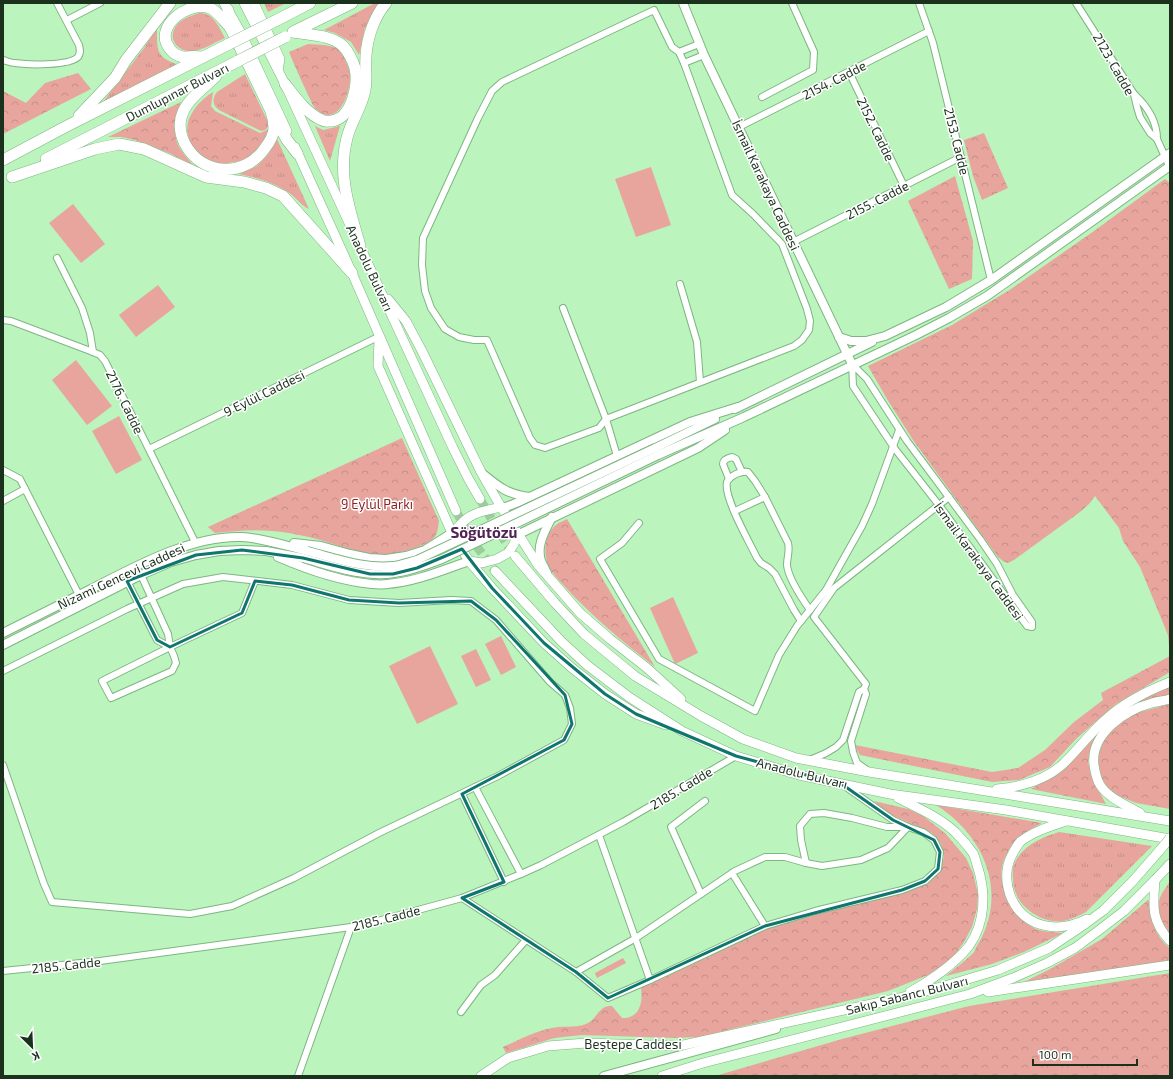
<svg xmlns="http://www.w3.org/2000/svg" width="1173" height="1079" viewBox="0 0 1173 1079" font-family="'Exo 2',sans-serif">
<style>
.grass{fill:url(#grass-tufts)}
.forest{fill:url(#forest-crowns)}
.pitch{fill:#e8a59e}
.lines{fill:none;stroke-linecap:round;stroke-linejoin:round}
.primary-tunnel{stroke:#9bcd9d;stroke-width:9;stroke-dasharray:9 4.5;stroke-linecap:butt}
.street-casing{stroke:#7eb682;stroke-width:8}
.secondary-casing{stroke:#7eb682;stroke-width:10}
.primary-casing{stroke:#7eb682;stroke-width:10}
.highway-casing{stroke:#7eb682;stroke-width:12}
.street{stroke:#fff;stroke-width:6}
.secondary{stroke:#fff;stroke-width:8}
.primary{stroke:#fff;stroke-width:9}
.highway{stroke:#fff;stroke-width:11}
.secondary-bridge-casing{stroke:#7eb682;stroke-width:10;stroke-linecap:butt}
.primary-bridge-casing{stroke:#7eb682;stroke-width:10;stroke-linecap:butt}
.highway-bridge-casing{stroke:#7eb682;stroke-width:12;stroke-linecap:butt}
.secondary-bridge{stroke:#fff;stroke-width:8}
.primary-bridge{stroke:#fff;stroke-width:9}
.highway-bridge{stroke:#fff;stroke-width:11}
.marked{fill:none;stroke:#0f766e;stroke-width:3;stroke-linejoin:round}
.labels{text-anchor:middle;stroke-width:3;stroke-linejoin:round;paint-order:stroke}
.street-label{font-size:13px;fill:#1b311d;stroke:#fff}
.park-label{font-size:13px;fill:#8a2221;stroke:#fff}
.quarter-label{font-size:15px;font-weight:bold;fill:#512253;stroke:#fff}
</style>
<defs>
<pattern id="grass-tufts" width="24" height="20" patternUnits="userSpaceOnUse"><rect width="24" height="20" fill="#e8a59e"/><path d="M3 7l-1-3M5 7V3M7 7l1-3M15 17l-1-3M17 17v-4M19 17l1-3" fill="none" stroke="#c68e88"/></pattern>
<pattern id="forest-crowns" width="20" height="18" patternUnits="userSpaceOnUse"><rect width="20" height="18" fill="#e8a59e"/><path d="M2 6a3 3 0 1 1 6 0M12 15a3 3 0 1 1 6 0" fill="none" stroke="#c68e88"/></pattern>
</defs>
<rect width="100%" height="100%" fill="#bbf4bd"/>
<g class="grass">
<path d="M264 3H286L268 12Z"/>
<path d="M375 3H382L365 28 359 55 351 42 335 33 324 30Z"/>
<path d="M199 13C213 12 219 27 225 38 215 42 204 50 193 51 178 53 166 38 177 25 183 18 191 16 199 13Z"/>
<path d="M157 28C157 51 156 58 180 65L103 102 144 48Z"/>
<path d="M245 74 269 124C267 129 266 130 261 131L219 110C212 104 212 99 217 92Z"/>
<path d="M315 126 323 130 340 126 330 161Z"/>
<path d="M277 139 309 209C302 206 298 200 292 195 276 183 258 178 239 174L257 166 269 153Z"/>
<path d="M1059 832 1152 846 1086 912C1076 917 1065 923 1054 921 1040 920 1023 909 1017 896 1014 890 1013 884 1013 878 1012 870 1013 864 1018 857 1028 843 1043 837 1059 832Z"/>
<path d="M623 958 626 963 597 978 595 973Z"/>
</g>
<g class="forest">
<path d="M308 44C318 45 333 44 341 51 343 53 345 58 346 62 348 66 350 71 350 76 351 93 338 128 317 110 313 107 311 101 309 97 302 82 295 67 289 52Z"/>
<path d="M78 73 91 89 3 134V91L26 103 45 83Z"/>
<path d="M213 92 211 106 215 111 260 133 269 129C265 138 262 149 254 155 248 160 241 161 234 162 229 163 224 164 219 164 198 161 182 139 189 119 194 107 202 99 213 92Z"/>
<path d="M181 102C176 117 171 135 181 150 184 155 189 160 193 165L169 153 135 140 121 137H108Z"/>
<path d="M984 133 1008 188 982 200 973 176 964 140Z"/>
<path d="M955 176 973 241 972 279 949 289 908 201Z"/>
<path d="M1165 179 1170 183V672L1116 704 1076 739 1050 767 1019 780 992 782 860 755 857 750 855 745 992 772 1018 768 1045 750 1074 722 1103 700 1101 693 1170 656 1168 635 1140 567 1123 541 1119 528 1095 496 1089 504 1080 512 1014 560 1008 563 1003 561 998 557 913 440 887 399 868 366 952 325 1011 289 1094 231Z"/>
<path d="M402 438 439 521C438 527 438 533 434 538 424 548 387 557 373 555 355 552 338 545 320 540 306 536 287 532 272 531 253 529 234 531 215 533L208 527Z"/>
<path d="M567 519 655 667C623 642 593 617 566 588 560 581 551 573 548 564 543 551 545 534 556 525 559 522 564 521 567 519Z"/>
<path d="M1170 686V696H1166L1098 735 1092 744 1088 762 1095 784 1106 804 1031 789 1057 774 1072 761 1113 718 1139 700Z"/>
<path d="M1170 704V809L1136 803 1112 793 1098 774V756L1104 739 1117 724 1136 713Z"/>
<path d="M874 801 908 809 923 816 945 833 966 858 973 873 978 894 977 909 972 927 964 942 951 960 928 975 888 991 699 1037 674 1038 582 1035 554 1038 506 1053 503 1047C521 1039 539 1029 558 1027 567 1026 577 1028 586 1024 597 1020 598 1005 612 1006L622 1018C640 1019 643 1002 641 988L762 930 925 884 940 870 944 857 941 844 932 833 887 813Z"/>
<path d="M936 805 1042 823C1031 829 1019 835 1012 845 1009 849 1002 862 1002 867 998 889 1016 920 1036 929 1043 932 1055 932 1063 933L1024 952 992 964 946 976C953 970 968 959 974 952 976 948 978 943 981 939 1007 887 982 834 936 805Z"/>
<path d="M1170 881V937C1162 927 1155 910 1160 898 1162 892 1167 886 1170 881Z"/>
<path d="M1148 900 1151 903C1151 906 1150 909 1150 912 1152 925 1160 942 1170 948V963L1016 986 1052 968 1102 939Z"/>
<path d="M1170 973V1076H715L842 1039 969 1006Z"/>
</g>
<g class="pitch">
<path d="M651 167 671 225 636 237 615 179Z"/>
<path d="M73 204 105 244 81 263 49 223Z"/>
<path d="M158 285 175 307 136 337 119 315Z"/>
<path d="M76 360 112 406 87 425 52 380Z"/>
<path d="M119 416 142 460 116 474 92 431Z"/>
<path d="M673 597 698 653 675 664 650 608Z"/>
<path d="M501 636 516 667 501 675 485 644Z"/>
<path d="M430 646 458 704 417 724 389 666Z"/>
<path d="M476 649 491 680 476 687 461 656Z"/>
</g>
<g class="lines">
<g class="primary-tunnel">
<path d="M480 499 496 527 514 555"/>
<path d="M456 511 472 540 495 571"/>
</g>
<g class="street-casing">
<g id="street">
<path d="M919 3 933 43 991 280"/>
<path d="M1076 3 1134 94 1137 107 1140 117 1150 133 1157 139 1170 168"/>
<path d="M654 10 672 47 679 52 684 63 732 195 753 214 782 244 807 309 810 321 809 330 802 340 794 346 606 419 599 428 545 448 535 445 530 438 487 340H474L459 337 445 329 431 308 425 291 422 265 423 238 478 118 492 91 502 82Z"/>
<path d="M67 20 100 3"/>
<path d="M679 52 699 44"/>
<path d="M3 60C7 61 11 63 15 63 28 65 69 66 78 57 81 53 80 50 79 45L57 3"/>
<path d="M684 63 704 55"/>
<path d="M849 72 904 186"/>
<path d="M1134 94C1147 106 1157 120 1157 139"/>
<path d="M762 97 813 70 814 52 792 3"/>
<path d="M739 127 929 31"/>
<path d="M793 242 961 157"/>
<path d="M57 258 82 308 90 333 93 352"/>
<path d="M680 284 697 342 700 382"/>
<path d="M563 308 606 419 617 456"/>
<path d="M3 320 11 321 93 352 100 355 105 361 195 542"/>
<path d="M852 364 867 379 907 441 980 539 997 564 1013 595 1032 622V627L1027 626 942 509 895 449 853 386Z"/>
<path d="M149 449 380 336"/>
<path d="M3 470 20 479 79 595"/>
<path d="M729 479 723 464C723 460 728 458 732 457L736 459 742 472"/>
<path d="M3 501 25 489"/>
<path d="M735 511 765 497"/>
<path d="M639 523 622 543 600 559 659 659 755 711 779 655 797 626 826 590 862 526 872 504 899 430"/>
<path d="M141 575 168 634 170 647 174 656 176 663 172 671 111 698 102 681 170 647 242 613 255 581"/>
<path d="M127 581 157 640 170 647"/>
<path d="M801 621 794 610 775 574 769 568 761 563 757 558C750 543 723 497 727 482 729 478 732 476 736 474 741 472 743 471 748 472L755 481 765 497 788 543C790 551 787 557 787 565 788 577 803 600 810 610"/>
<path d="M3 671 127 609 183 584 223 577 292 585 349 600 399 603 451 600 471 601 496 620 550 682 565 695 570 708 572 724 564 740 498 776 379 833 294 878 232 906 190 914 52 902 44 884 3 765"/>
<path d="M810 760 826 753 836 747 843 740 859 692 864 689"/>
<path d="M867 770 857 763 853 752 851 741 866 694 864 689 866 684 814 617 834 588 949 497"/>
<path d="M475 787 521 874"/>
<path d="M462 794 504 882"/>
<path d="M599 835 650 980 765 926 815 911 902 890 925 881 938 869 940 852 934 840 923 832 908 827 893 820 846 787"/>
<path d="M806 863 801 840 800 826 810 814 824 813 852 818 887 827H906"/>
<path d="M732 873 765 926"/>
<path d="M701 894 671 827 705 801"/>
<path d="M462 898 576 972 636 938 735 871 765 857H785L806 863 822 866 861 860 888 848 908 827"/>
<path d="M3 971 100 961 351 927 374 922 462 898 521 874 541 865 623 822 736 756"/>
<path d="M576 972 608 998 650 980"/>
<path d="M461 1012 481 985 495 975 526 940"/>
<path d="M298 1076 351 927"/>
</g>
</g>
<g class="secondary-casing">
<g id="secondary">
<path d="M683 3 704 55 852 364"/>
<path d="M839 337 851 341H866L885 336 946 307 991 280 1170 153"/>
<path d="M735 409 872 342"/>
<path d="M655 448 715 419"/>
<path d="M658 455 744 417 916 335 949 318 987 296 1170 166"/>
<path d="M483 474C499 487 507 494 529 497"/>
<path d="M501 507H506L521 501 690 422 738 407"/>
<path d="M517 535 698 448 725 430"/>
<path d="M294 543 321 546 350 554 369 558 386 559 406 556 425 550 452 533"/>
<path d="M278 557C308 570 339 581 372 584 377 584 382 585 387 584 415 582 443 570 469 561"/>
<path d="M547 573C545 569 543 565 541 561 536 545 545 531 552 517"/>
<path d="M3 633C33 618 63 603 93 588 136 566 192 535 242 537 262 538 287 546 307 551"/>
<path d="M3 645 141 575 171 562 196 555 219 551 242 550 266 551 303 558"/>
<path d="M604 1076 776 1029"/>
</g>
</g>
<g class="primary-casing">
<g id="primary">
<path d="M224 3 241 33 287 131"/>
<path d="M244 3 285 84 350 225"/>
<path d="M254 3 280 59 278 70"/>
<path d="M295 147 352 273 456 511"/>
<path d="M357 240 453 448 468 478 480 499"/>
<path d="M388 299 406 321 422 351 481 472 501 507 538 565 580 613 610 639 647 668 681 699"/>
<path d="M379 339 378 366 452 533 469 561 492 588 544 643 572 668 605 694 636 714 666 725"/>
<path d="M452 533C456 529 460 525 464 521 473 512 488 510 501 507"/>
<path d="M515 556 555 603 584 634 635 676 701 716 743 739 796 758 869 772 1170 821"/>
<path d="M469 561 482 563 497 559 508 553 514 544 517 535"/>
<path d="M495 571 561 641 587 665 629 697 682 731 736 756 799 775 890 794 1006 810 1170 839"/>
<path d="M997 789C1019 787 1044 781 1062 765 1077 751 1089 734 1104 721 1122 704 1147 691 1170 682"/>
<path d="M898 798C918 808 939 817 955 832 961 838 968 846 973 853 975 857 976 861 977 865 986 891 986 922 969 946 953 966 931 980 910 992"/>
<path d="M1140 813C1128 806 1108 798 1100 785 1097 780 1095 772 1094 765 1090 734 1125 710 1152 703 1158 701 1164 701 1170 699"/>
<path d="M1066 821C1051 826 1034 831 1021 841 1016 846 1013 853 1010 859 1005 871 1006 883 1010 895 1023 928 1057 934 1087 919"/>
<path d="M1155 880C1153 906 1151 921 1170 941"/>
<path d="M988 992 1170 965"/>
<path d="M481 1076 508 1058 548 1046 586 1043 679 1046 899 998 948 985 998 970 1049 948 1085 924 1104 910 1132 882 1160 850"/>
<path d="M662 1076 703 1063 970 994 1013 978 1047 963 1075 948 1098 931 1124 911 1155 880 1170 864"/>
</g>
</g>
<g class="highway-casing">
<g id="highway">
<path d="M228 10 230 27 271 111 287 140 297 153"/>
<path d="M277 20 310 3"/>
<path d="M293 32 352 3"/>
<path d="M201 57C195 56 189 57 183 57 178 56 173 53 170 49 152 27 189 0 210 8 218 12 224 21 230 27"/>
<path d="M216 76C205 87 189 98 183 112 178 123 180 134 185 144 202 176 245 178 265 148 269 143 273 136 274 129 274 123 273 117 271 111"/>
<path d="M285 84C295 97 307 114 322 120 325 122 328 121 331 121 352 119 359 84 355 68 353 61 348 51 343 46 332 35 309 35 294 32"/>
<path d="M79 116 115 78 126 60 170 3"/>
<path d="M46 159 238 61"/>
<path d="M3 160 65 127 229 44"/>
<path d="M12 177 95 149 119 144 144 149 206 177 244 182 266 188 283 196 352 273"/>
<path d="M360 246C350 210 337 176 347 138 351 121 362 107 365 90 367 78 365 68 366 56 367 38 374 17 386 3"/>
</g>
</g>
<use href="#street" class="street"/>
<use href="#secondary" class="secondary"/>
<use href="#primary" class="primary"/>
<use href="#highway" class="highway"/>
<g class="secondary-bridge-casing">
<g id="secondary-bridge">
<path d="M307 551C335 558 364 569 393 566 401 565 409 562 417 560L655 448"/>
<path d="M303 558C332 566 364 578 394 573 411 571 426 565 442 559L658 455"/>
</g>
</g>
<g class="primary-bridge-casing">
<path id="primary-bridge" d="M1160 850 1170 838"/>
</g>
<g class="highway-bridge-casing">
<g id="highway-bridge">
<path d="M229 44 277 20"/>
<path d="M238 61 285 37"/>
</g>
</g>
<use href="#secondary-bridge" class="secondary-bridge"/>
<use href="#primary-bridge" class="primary-bridge"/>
<use href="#highway-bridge" class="highway-bridge"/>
</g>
<path class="marked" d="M462 549 492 588 544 643 605 694 636 714 736 756 843 785 893 820 934 840 940 852 938 869 925 881 902 890 765 926 608 998 576 972 462 898 504 882 462 794 564 740 572 724 565 695 496 620 471 601 399 603 349 600 292 585 255 581 242 613 170 647 157 640 127 581 196 555 242 550 303 558 370 574H393L417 568Z"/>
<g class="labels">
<g class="street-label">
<text transform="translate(1114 64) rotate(60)" y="5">2123. Cadde</text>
<text transform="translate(834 80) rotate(-27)" y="5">2154. Cadde</text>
<text transform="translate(177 92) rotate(-27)" y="5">Dumlupınar Bulvarı</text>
<text transform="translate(876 129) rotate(64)" y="5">2152. Cadde</text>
<text transform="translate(957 141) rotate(76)" y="5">2153. Cadde</text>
<text transform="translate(766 185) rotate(65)" y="5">İsmail Karakaya Caddesi</text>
<text transform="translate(877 200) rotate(-27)" y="5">2155. Cadde</text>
<text transform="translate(370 268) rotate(65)" y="5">Anadolu Bulvarı</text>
<text transform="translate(264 393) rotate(-26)" y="5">9 Eylül Caddesi</text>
<text transform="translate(125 402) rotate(64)" y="5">2176. Cadde</text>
<text transform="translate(979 561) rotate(54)" y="5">İsmail Karakaya Caddesi</text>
<text transform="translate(121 576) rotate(-25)" y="5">Nizami Gencevi Caddesi</text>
<text transform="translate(802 773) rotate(14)" y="5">Anadolu Bulvarı</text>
<text transform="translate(681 788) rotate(-31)" y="5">2185. Cadde</text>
<text transform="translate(386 918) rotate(-14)" y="5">2185. Cadde</text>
<text transform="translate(66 965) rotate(-6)" y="5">2185. Cadde</text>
<text transform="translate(907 995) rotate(-14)" y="5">Sakıp Sabancı Bulvarı</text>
<text x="633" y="1049">Beştepe Caddesi</text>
</g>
<g class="park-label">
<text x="377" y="509">9 Eylül Parkı</text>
</g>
<g class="quarter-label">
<text x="484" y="538">Söğütözü</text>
</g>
</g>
<rect width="1173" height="1079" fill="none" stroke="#1b311d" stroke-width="8"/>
<g transform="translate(32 1047) rotate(156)" stroke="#ffffff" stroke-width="3" paint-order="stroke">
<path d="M0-3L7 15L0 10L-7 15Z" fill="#1b311d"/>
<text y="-6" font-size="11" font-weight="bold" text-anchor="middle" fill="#1b311d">K</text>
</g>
<path d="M1033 1059v6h104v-6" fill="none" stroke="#1b311d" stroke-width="2"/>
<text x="1039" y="1059" font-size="12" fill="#1b311d" stroke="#ffffff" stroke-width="3" paint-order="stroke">100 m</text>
</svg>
